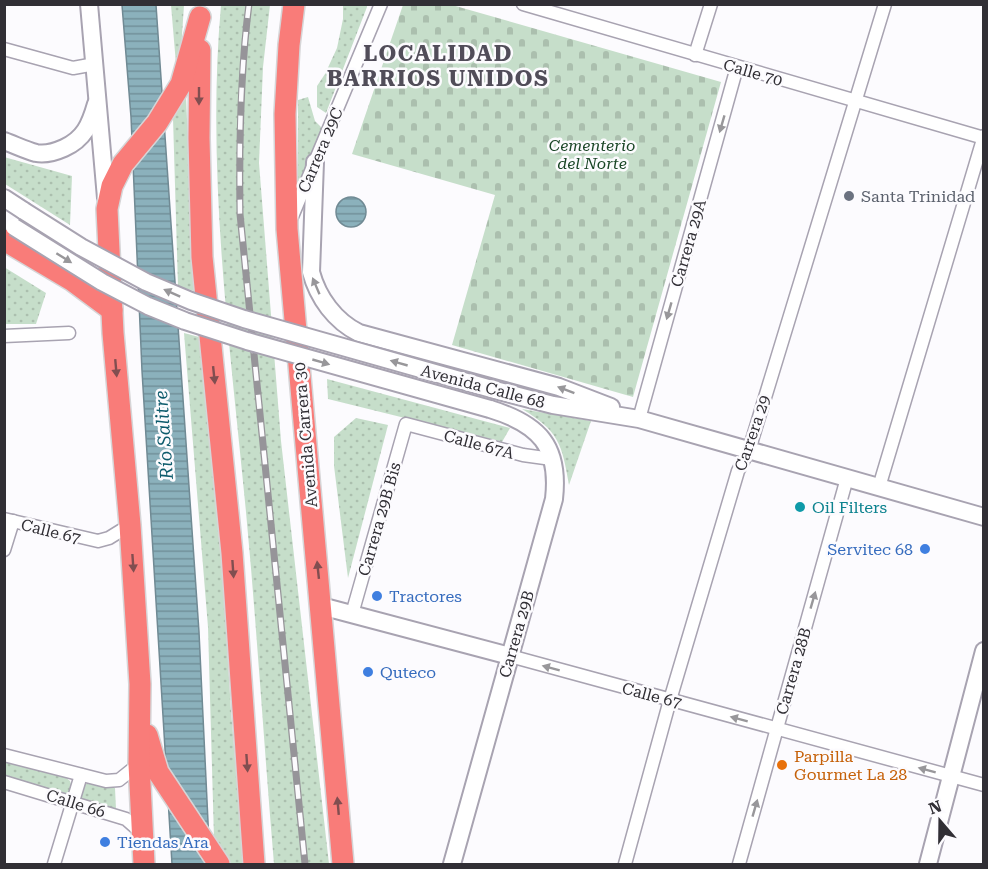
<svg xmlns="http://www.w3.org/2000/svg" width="988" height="869" viewBox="0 0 988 869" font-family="'Roboto Serif',serif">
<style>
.grass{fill:url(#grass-dots)}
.cemetery{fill:url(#cemetery-stones)}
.water{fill:url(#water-rules);stroke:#708a94;stroke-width:1.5}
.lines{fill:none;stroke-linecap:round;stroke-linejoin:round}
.street-casing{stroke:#a8a3b1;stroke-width:15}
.secondary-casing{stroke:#a8a3b1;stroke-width:20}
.highway-casing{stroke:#d6d5d7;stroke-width:24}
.street{stroke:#fff;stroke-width:12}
.secondary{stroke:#fff;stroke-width:16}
.highway{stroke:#f97c79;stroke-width:21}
.rail-casing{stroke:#969499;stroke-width:7}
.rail{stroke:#fcfbfe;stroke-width:4.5;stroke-dasharray:14;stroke-linecap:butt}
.secondary-bridge-casing{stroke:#a8a3b1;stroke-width:20;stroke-linecap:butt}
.secondary-bridge{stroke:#fff;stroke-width:16}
.oneway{fill:#814e50}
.oneway2{fill:#98979a}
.worship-dot{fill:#6b7280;stroke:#fcfbfe;stroke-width:2}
.culture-dot{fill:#0f9aa8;stroke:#fcfbfe;stroke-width:2}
.shop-dot{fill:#3f7fe0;stroke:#fcfbfe;stroke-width:2}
.food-dot{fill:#e8710a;stroke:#fcfbfe;stroke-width:2}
.labels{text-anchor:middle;stroke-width:5;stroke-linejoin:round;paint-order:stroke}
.street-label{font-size:16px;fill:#312f35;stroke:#fcfbfe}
.park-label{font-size:16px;font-style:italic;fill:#1a4626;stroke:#fcfbfe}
.worship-label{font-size:16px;fill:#5b616d;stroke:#fcfbfe;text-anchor:start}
.culture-label{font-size:16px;fill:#0d838f;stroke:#fcfbfe;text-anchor:start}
.shop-label{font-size:16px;fill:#366cbe;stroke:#fcfbfe;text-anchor:start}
.food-label{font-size:16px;fill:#c56008;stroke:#fcfbfe;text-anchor:start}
.water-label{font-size:18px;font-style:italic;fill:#0d5b6c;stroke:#fcfbfe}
.district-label{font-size:22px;font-weight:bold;letter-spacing:1.5px;fill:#514d59;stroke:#fcfbfe}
</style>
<defs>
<pattern id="grass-dots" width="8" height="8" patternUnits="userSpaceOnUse" patternTransform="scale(1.5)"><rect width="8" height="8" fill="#c6deca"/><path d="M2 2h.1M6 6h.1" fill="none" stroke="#abbfae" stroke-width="1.8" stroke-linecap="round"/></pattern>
<pattern id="cemetery-stones" width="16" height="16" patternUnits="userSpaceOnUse" patternTransform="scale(1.5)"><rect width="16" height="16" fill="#c6deca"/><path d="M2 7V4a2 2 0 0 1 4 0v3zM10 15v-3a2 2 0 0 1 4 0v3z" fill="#abbfae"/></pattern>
<pattern id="water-rules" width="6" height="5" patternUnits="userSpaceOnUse" patternTransform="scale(1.5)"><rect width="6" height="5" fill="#8bb1bc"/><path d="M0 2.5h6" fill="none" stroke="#72909a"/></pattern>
</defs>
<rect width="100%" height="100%" fill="#fcfbfe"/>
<g class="grass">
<path d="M171 5H184L180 65 176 64Z"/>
<path d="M221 5H270L263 67 259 163 281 441 329 864H274C264 747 257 629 246 512 230 344 206 173 221 5Z"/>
<path d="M343 5H367V7L326 113 317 107V86L325 74 337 48 343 19Z"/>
<path d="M186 95 194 291 178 286 173 118Z"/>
<path d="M308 97 315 121 323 129 298 188V100Z"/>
<path d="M4 157 72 176 70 225 5 184Z"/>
<path d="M4 267 46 293 36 324H5Z"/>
<path d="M184 333 199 337 223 578 231 711 244 864H231L214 838 208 627Z"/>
<path d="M327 379 510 428 502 442 328 399Z"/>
<path d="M522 409 591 421 569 485C562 444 559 431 522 409Z"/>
<path d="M356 418 388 425 348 578 334 466V437Z"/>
<path d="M4 760 63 775 70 781 72 788 70 792 62 794 5 778Z"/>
<path d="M88 783 115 788 116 809C101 805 76 806 81 787Z"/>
</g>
<path class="cemetery" d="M403 5H452L721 82 633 397 452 345 495 195 352 154Z"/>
<g class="water">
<path d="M122 5H156L199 632 210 864H172L142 371 131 117Z"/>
<circle cx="351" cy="212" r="15"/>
</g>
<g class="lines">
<g class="street-casing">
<g id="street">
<path d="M523 4 984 138"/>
<path d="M4 49 73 68 95 64"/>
<path d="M695 55 711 4"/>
<path d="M291 219 381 4"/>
<path d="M4 336 69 333"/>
<path d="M639 419 737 67"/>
<path d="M879 487 984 136"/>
<path d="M4 519 98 541 109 538 130 525"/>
<path d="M4 550 13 521"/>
<path d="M352 614 406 424 523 455 552 459"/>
<path d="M510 656 984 785"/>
<path d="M4 755 106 781 119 780 139 764"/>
<path d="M4 782 126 819 142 833"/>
<path d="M54 864 81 775"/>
<path d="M625 864 670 700 738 471 749 450 885 4"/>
<path d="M739 864 847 478"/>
</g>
</g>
<g class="secondary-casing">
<g id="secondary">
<path d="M89 4 106 198"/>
<path d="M4 141C15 145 25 150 36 153 46 155 55 152 64 148 84 139 90 125 96 104"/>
<path d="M315 162 311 272C318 298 335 321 359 333L559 387 611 407"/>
<path d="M4 198 24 211"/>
<path d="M495 390 553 405 639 419 984 517"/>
<path d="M321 606 510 656"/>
<path d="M452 864 554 499C560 446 539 424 490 409"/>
<path d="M928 864 984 651"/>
</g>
</g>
<g class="highway-casing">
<g id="highway">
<path d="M294 4 289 45 285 114 287 229 343 864"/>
<path d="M200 50 199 138 202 257 232 553 254 864"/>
<path d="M4 240 73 281 112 310"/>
<path d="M147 735 158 772 219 864"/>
<path d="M144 864 139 764 140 684 130 525 113 333 107 209 112 186 123 164 157 123 181 84 200 17"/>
</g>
</g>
<use href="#street" class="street"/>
<use href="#secondary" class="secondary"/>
<use href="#highway" class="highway"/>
<g class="rail-casing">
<path id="rail" d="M249 4C240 74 239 144 240 214L305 864"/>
</g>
<use href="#rail" class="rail"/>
<g class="secondary-bridge-casing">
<g id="secondary-bridge">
<path d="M24 211 81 247 146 282 191 301 244 319 495 390"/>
<path d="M14 227 102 282 148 306 185 321 247 341 490 409"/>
</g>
</g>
<use href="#secondary-bridge" class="secondary-bridge"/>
</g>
<defs><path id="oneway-solid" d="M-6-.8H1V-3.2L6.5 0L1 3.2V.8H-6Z" transform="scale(1.5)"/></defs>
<g class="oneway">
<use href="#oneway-solid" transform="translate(199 96) rotate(90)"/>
<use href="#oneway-solid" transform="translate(116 368) rotate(85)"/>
<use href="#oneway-solid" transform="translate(214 375) rotate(84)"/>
<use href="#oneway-solid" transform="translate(133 563) rotate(86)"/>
<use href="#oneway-solid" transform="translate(233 569) rotate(86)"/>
<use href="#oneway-solid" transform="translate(318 570) rotate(-96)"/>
<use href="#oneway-solid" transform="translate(247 763) rotate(86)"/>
<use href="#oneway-solid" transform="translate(338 806) rotate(-95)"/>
</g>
<g class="oneway2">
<use href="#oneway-solid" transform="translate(722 124) rotate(106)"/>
<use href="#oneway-solid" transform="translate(64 258) rotate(32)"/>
<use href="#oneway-solid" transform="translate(316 286) rotate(-113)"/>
<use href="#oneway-solid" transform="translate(172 293) rotate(-156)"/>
<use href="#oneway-solid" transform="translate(669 311) rotate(106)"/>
<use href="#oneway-solid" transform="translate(321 362) rotate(16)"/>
<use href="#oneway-solid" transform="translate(399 363) rotate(-164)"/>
<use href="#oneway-solid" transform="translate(566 390) rotate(-159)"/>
<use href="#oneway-solid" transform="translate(813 600) rotate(-74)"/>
<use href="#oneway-solid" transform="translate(551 668) rotate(-165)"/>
<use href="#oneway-solid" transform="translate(739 719) rotate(-165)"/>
<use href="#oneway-solid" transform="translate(927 770) rotate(-165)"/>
<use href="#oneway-solid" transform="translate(755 808) rotate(-74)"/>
</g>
<circle class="worship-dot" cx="849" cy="196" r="6"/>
<circle class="culture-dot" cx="800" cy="507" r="6"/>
<g class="shop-dot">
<circle cx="925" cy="549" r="6"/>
<circle cx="377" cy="596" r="6"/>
<circle cx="368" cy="672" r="6"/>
<circle cx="105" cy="842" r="6"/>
</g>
<circle class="food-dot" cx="782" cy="765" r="6"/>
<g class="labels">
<g class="street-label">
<text transform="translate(753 72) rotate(16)" y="6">Calle 70</text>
<text transform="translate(320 150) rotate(-67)" y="6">Carrera 29C</text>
<text transform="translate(688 243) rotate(-74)" y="6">Carrera 29A</text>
<text transform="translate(483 386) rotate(15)" y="6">Avenida Calle 68</text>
<text transform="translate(752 433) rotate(-71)" y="6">Carrera 29</text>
<text transform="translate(305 435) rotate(-95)" y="6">Avenida Carrera 30</text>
<text transform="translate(479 444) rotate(15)" y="6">Calle 67A</text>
<text transform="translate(379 519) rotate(-74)" y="6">Carrera 29B Bis</text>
<text transform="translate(51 531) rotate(14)" y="6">Calle 67</text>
<text transform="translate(516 634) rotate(-74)" y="6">Carrera 29B</text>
<text transform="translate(793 671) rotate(-74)" y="6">Carrera 28B</text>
<text transform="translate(652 695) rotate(15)" y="6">Calle 67</text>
<text transform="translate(76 803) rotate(17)" y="6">Calle 66</text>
</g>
<g class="park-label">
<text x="592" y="151">Cementerio<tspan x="592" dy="18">del Norte</tspan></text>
</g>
<g class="worship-label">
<text x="861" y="202">Santa Trinidad</text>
</g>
<g class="culture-label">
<text x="812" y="513">Oil Filters</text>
</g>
<g class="shop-label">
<text x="913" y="555" text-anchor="end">Servitec 68</text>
<text x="389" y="602">Tractores</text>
<text x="380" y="678">Quteco</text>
<text x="117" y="848">Tiendas Ara</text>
</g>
<g class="food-label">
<text x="794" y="762">Parpilla<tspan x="794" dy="18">Gourmet La 28</tspan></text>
</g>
<g class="water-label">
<text transform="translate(164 435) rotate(-94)" y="6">Río Salitre</text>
</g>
<g class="district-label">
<text x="438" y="61">LOCALIDAD<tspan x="438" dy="25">BARRIOS UNIDOS</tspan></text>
</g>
</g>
<rect width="988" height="869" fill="none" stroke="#312f35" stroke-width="12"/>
<g transform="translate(940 821) rotate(340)" stroke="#fcfbfe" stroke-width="4.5" paint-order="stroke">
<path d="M0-4.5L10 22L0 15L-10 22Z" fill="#312f35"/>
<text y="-9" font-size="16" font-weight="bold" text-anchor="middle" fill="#312f35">N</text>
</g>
</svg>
